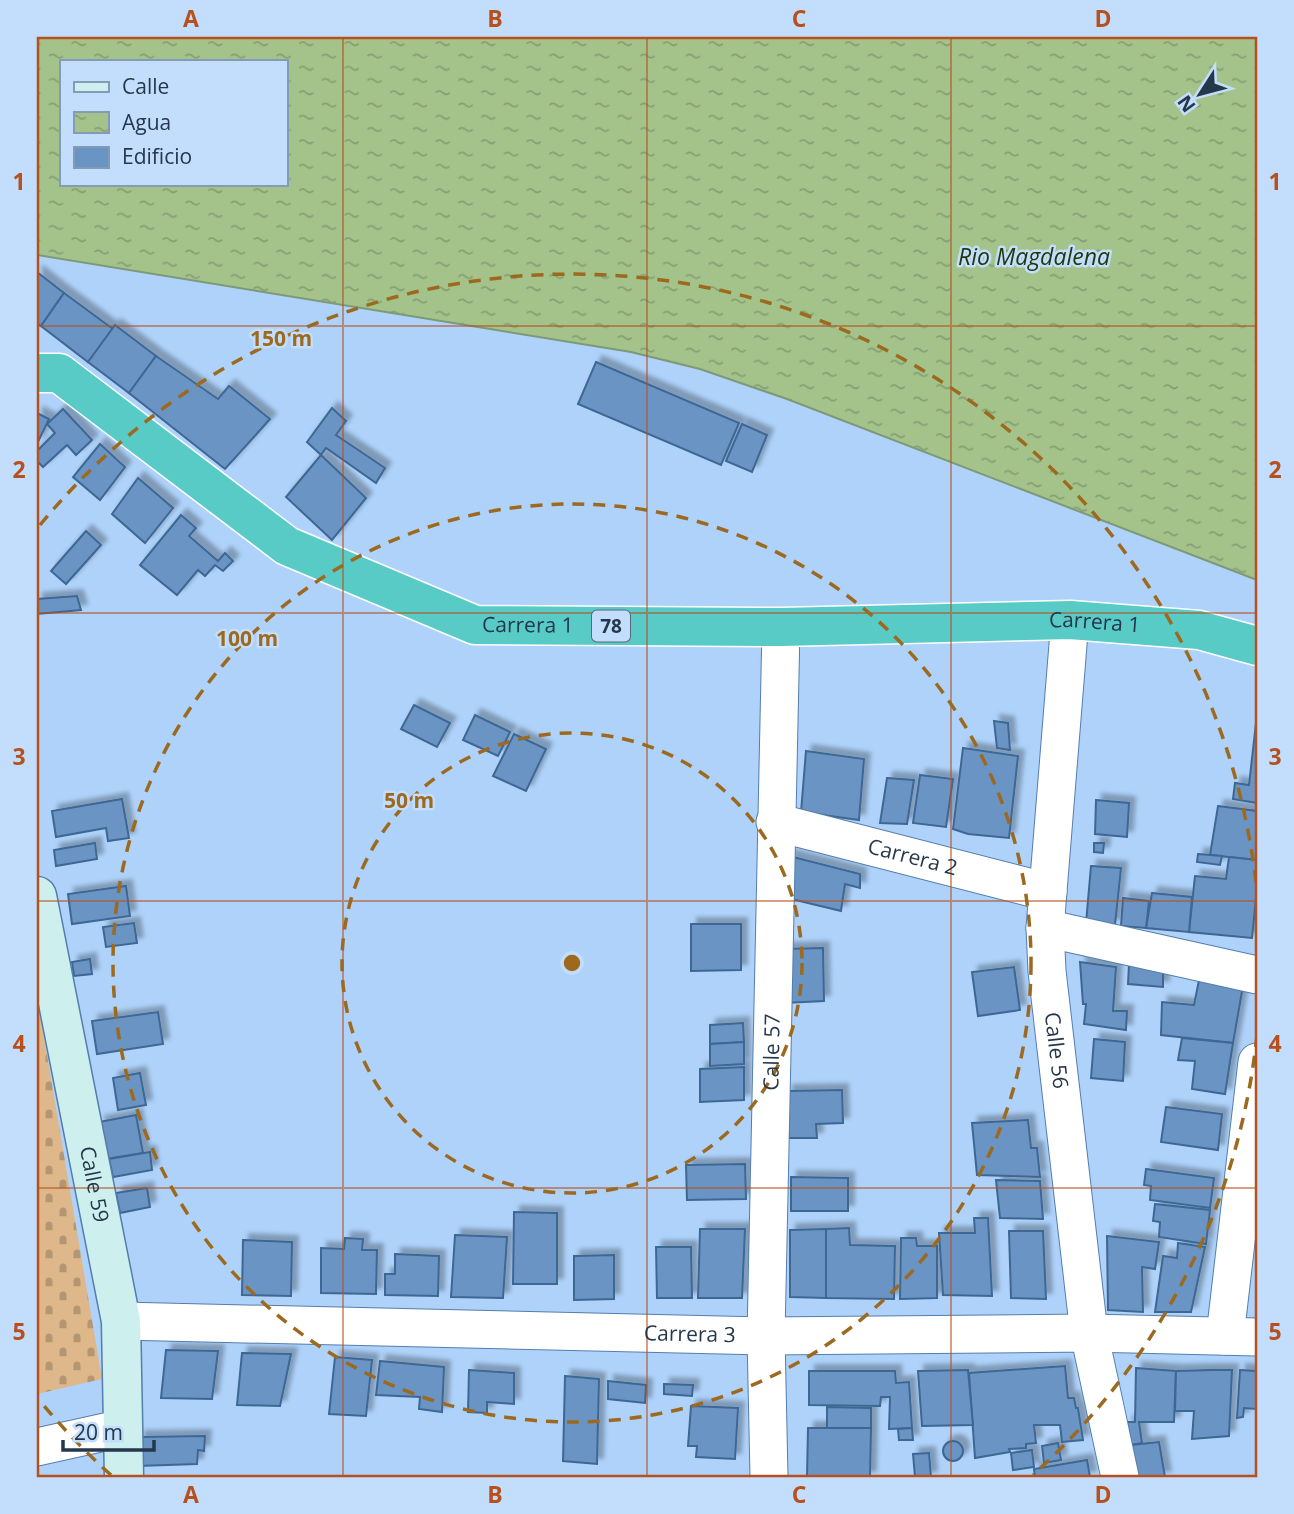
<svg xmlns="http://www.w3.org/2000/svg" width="1294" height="1514" viewBox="0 0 1294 1514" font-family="'Open Sans',sans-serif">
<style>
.cemetery{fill:url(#cemetery-stones)}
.water{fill:url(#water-ripples);stroke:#7d9977;stroke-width:2;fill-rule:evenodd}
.building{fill:#6a94c4;stroke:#3e6794;stroke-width:2;filter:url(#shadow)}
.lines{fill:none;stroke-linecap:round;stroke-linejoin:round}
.street-casing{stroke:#547eac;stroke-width:39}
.secondary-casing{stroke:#547eac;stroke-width:41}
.highway-casing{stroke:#fff;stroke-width:41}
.street{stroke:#fff;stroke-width:37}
.secondary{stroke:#cdefee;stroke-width:38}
.highway{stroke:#58cbc6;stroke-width:38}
.grid{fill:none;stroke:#b7501c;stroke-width:2;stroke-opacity:0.55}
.ring{fill:none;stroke:#9c691f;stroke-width:3.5;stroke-dasharray:12 9}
.labels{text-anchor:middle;stroke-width:5;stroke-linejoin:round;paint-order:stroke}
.shield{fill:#c3defd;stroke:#546980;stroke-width:2}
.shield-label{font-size:19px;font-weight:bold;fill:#25374b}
.street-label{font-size:21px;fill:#25374b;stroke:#c3defd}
.water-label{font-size:23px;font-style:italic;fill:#23380f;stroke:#c3defd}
.centre{fill:#9c691f;stroke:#c3defd;stroke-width:3.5}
.ring-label{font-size:21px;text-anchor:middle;font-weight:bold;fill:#9c691f;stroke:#c3defd;stroke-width:5;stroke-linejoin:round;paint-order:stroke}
.neatline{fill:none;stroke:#b7501c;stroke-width:2.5}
.grid-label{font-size:23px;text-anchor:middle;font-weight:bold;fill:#b7501c}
</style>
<defs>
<pattern id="cemetery-stones" width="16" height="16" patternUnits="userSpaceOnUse" patternTransform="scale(1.75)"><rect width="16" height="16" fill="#deb88a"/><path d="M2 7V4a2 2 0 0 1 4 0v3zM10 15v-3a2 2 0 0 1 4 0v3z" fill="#b49673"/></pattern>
<pattern id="water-ripples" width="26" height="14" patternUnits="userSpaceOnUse" patternTransform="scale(1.75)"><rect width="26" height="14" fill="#a3c38a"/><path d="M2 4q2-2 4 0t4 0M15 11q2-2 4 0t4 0" fill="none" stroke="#859f73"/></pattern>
<filter id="shadow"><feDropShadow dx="6" dy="-6" stdDeviation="2" flood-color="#0004"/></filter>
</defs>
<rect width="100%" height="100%" fill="#aed2fa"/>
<path class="cemetery" d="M37 996 102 1379 37 1394Z"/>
<path class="water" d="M37 37H1257V580L787 399 700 369 631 352 37 255ZM61 61H285V184H61Z"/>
<g class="building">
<path d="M37 272 64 293 41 326 37 323Z"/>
<path d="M64 293 113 329 88 362 41 326Z"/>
<path d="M115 325 156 356 129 393 88 362Z"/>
<path d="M156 356 218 399 229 386 270 419 225 469 129 393Z"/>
<path d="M596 362 739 423 721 465 578 404Z"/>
<path d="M332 408 346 421 336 435 385 468 376 483 326 448 321 455 307 442Z"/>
<path d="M63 409 92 440 76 455 67 445 43 467 37 461V451L55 433 47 424Z"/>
<path d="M37 413 49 419 37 444Z"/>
<path d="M742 424 767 435 752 472 726 461Z"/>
<path d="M100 444 125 467 100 500 73 477Z"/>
<path d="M321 455 366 498 332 540 286 497Z"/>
<path d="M138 478 173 508 145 543 112 514Z"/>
<path d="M181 515 196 528 189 536 218 561 225 553 233 561 223 571 215 565 205 576 198 570 177 595 140 565Z"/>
<path d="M86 531 101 545 66 584 51 571Z"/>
<path d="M77 596 81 610 37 614V599Z"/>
<path d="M414 705 450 723 437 747 401 729Z"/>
<path d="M1257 714V803L1233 799 1235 783 1249 785Z"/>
<path d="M475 715 510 732 498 756 463 740Z"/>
<path d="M994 721 1008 723 1010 750 997 748Z"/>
<path d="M514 734 546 749 526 791 493 776Z"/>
<path d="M963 748 1018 756 1009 838 968 834 953 829Z"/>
<path d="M806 751 864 759 859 820 801 812Z"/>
<path d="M920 775 953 779 946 827 913 823Z"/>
<path d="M887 778 914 780 907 824 880 823Z"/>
<path d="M122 799 129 838 108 841 106 828 56 837 52 811Z"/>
<path d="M1096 800 1129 803 1127 837 1095 834Z"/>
<path d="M1218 806 1257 811V860L1210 855Z"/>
<path d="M95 843 97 859 56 866 54 850Z"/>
<path d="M1094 843H1104L1103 853 1094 852Z"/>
<path d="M1198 854 1222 856 1220 865 1197 862Z"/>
<path d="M789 856 860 874V888L845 884 841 911 787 898Z"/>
<path d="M1229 857 1257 860V888L1252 938 1189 932 1195 876 1226 879Z"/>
<path d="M1091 866 1121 868 1115 925 1086 923Z"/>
<path d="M126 886 130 916 72 924 68 894Z"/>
<path d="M1152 893 1192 897 1189 932 1146 928Z"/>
<path d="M1123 898 1149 901 1146 928 1121 926Z"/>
<path d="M134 923 137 943 106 947 103 927Z"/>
<path d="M691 924H741V970L691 971Z"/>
<path d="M823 948 824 1001 784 1003 782 949Z"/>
<path d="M90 959 92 974 74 976 72 962Z"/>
<path d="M1080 962 1116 967 1113 1011H1127L1126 1030 1084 1024 1086 1004H1083Z"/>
<path d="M1129 964 1163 968V987L1128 984Z"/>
<path d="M1014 967 1020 1010 978 1016 972 972Z"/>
<path d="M1200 975 1244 980 1233 1043 1161 1035 1162 1002 1194 1005Z"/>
<path d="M158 1012 163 1044 97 1054 92 1021Z"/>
<path d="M743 1023 744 1042 710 1044V1025Z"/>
<path d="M1182 1038 1233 1043 1225 1094 1192 1089 1195 1061 1178 1060Z"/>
<path d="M1094 1039 1125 1042 1123 1081 1091 1078Z"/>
<path d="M744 1042V1064L710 1066V1044Z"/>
<path d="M744 1067V1100L700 1102V1069Z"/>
<path d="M140 1073 146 1105 118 1110 113 1078Z"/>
<path d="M842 1090 843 1123 816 1124 817 1138H789L787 1091Z"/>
<path d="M1166 1107 1222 1114 1218 1150 1161 1142Z"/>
<path d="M136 1115 143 1153 106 1159 99 1122Z"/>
<path d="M1028 1120 1031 1148H1037L1040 1177 977 1175 972 1123Z"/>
<path d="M150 1152 152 1170 113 1177 109 1159Z"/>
<path d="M745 1164 746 1199 687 1200 686 1165Z"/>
<path d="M1146 1169 1214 1178 1210 1208 1150 1200 1151 1186 1144 1185Z"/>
<path d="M791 1177 848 1178V1211H791Z"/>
<path d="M996 1180 1040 1181 1043 1219 1000 1218Z"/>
<path d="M147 1188 150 1207 120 1213 116 1193Z"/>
<path d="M1155 1204 1210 1210 1206 1244 1159 1237 1160 1222 1153 1221Z"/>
<path d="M514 1212 557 1213V1284H513Z"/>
<path d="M974 1218H988L992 1296 943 1295 939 1233H975Z"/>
<path d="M849 1228 850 1245 895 1246 894 1299 826 1298V1229Z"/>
<path d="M700 1229H745L742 1298H698Z"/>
<path d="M826 1229V1298L790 1297V1230Z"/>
<path d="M1009 1231H1043L1046 1299 1011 1298Z"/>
<path d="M455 1235 507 1237 503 1298 451 1297Z"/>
<path d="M1107 1236 1159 1242 1155 1269 1142 1267 1143 1312 1108 1310Z"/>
<path d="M345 1238 363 1239 362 1250H377L376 1294 321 1293V1248L344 1249Z"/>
<path d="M901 1238H916L917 1246H937V1298L900 1299Z"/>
<path d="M243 1240 292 1242 291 1296 242 1295Z"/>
<path d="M1178 1243 1205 1247 1191 1312H1155L1163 1256 1177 1258Z"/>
<path d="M656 1247H691L692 1298H657Z"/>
<path d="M395 1254 439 1256 438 1296 385 1295V1274H395Z"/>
<path d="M614 1255V1299L574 1300V1256Z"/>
<path d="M166 1350 218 1351 212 1399 161 1398Z"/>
<path d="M242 1353 291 1354 280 1406 237 1405Z"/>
<path d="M335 1357 372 1360 366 1416 329 1414Z"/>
<path d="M380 1361 444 1367 442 1412 419 1409 420 1397 376 1395Z"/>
<path d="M1065 1366 1068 1398H1074L1076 1408H1078L1083 1440 1062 1442 1060 1425H1034L1036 1443 1026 1444V1448L1009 1449 1010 1452 975 1458 969 1373Z"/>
<path d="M1136 1368 1176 1371 1174 1422H1139L1142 1443 1131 1445 1127 1422H1135Z"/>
<path d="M469 1370 514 1373V1404L487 1402V1413L468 1412Z"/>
<path d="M968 1370 973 1425 922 1426 918 1371Z"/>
<path d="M1212 1370H1232L1229 1436 1192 1439 1194 1411H1175L1176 1371Z"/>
<path d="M1240 1370 1257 1371V1409L1244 1408 1243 1417 1237 1418Z"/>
<path d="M809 1371H895L896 1383 909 1382 912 1428 889 1429 890 1397H881L880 1406 809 1405Z"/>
<path d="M565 1376 599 1379 597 1464 563 1461Z"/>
<path d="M608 1381 646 1385 645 1403 608 1399Z"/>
<path d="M664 1384 693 1385 692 1396 664 1394Z"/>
<path d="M691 1406 738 1408 735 1459 696 1457 697 1446H688Z"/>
<path d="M827 1407 871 1408V1428H827Z"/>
<path d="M808 1428H871L870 1477H807Z"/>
<path d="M912 1428 913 1440H899L898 1429Z"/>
<path d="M205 1436 204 1451 198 1450 197 1464 138 1466 139 1437Z"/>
<circle cx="953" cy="1451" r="10"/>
<path d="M1159 1442 1165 1477H1137L1131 1445Z"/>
<path d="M1058 1443 1061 1460 1044 1463 1042 1446Z"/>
<path d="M1032 1450 1034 1467 1013 1470 1011 1453Z"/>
<path d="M929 1453 931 1477H915L913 1454Z"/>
<path d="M1087 1460 1090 1477H1035L1034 1469Z"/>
</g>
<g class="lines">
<g class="street-casing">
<g id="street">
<path id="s1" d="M1070 620 1045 928 1047 971 1089 1333 1120 1477"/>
<path id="s2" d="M775 822 1048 892"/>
<path d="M1045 928 1257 975"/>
<path id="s3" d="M121 1321 766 1336 1089 1333 1257 1337"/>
<path d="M1225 1336 1257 1062"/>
<path d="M37 1447 123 1428"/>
<path id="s4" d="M769 1477 766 1336 781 627"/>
</g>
</g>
<g class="secondary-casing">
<g id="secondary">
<path id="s5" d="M37 896 121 1321 124 1477"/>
</g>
</g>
<g class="highway-casing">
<g id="highway">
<path id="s6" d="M37 373H59L287 546 475 625 781 627 1070 620 1199 630 1257 646"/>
</g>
</g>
<use href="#street" class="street"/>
<use href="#secondary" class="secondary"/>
<use href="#highway" class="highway"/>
</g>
<path class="grid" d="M343 37V1477M647 37V1477M951 37V1477M37 326H1257M37 613H1257M37 901H1257M37 1188H1257"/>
<g class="ring">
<circle cx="572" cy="963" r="230"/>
<circle cx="572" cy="963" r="459"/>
<path d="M1257 1035A689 689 0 0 1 1033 1475M111 1475A689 689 0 0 1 40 1401M40 525A689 689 0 0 1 1257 891"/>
</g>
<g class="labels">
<rect class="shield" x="592" y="610.5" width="38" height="31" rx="5"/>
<g class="shield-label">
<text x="611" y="633">78</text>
</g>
<g class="street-label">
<text dy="7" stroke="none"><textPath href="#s6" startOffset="565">Carrera 1</textPath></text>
<text dy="7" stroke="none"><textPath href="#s6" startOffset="1132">Carrera 1</textPath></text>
<text dy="7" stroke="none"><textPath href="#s2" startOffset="142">Carrera 2</textPath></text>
<text dy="7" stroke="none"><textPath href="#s1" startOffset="432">Calle 56</textPath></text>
<text dy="7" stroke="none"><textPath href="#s4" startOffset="425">Calle 57</textPath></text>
<text dy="7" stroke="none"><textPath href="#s5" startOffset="294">Calle 59</textPath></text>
<text dy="7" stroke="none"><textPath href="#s3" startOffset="569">Carrera 3</textPath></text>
</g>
<g class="water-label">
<text x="1034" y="265">Rio Magdalena</text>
</g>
</g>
<circle cx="572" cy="963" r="10" class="centre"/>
<g class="ring-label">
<text x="281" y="346">150 m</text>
<text x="247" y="646">100 m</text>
<text x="409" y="808">50 m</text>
</g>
<rect width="1294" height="1514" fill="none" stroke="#c3defd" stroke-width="77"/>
<rect x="60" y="60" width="228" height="126" fill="#c3defd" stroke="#849bb6" stroke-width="2"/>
<rect x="74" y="82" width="35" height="10" fill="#cdefee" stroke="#849bb6" stroke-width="2"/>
<text x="122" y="94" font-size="21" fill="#25374b">Calle</text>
<rect x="74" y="112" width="35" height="21" fill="url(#water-ripples)" stroke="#849bb6" stroke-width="2"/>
<text x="122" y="130" font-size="21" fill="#25374b">Agua</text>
<rect x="74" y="147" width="35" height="21" fill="#6a94c4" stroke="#849bb6" stroke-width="2"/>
<text x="122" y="164" font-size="21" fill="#25374b">Edificio</text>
<g transform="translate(1200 94) rotate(234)" stroke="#c3defd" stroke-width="5" paint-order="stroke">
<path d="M0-5L12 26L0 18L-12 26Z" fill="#25374b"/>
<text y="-10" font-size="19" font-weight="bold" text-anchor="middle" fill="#25374b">N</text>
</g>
<path d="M63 1440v10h91v-10" fill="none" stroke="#25374b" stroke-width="3.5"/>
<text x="74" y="1440" font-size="21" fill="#25374b" stroke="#c3defd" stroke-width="5" paint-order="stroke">20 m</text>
<rect x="38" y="38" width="1218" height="1438" class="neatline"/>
<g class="grid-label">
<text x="191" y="27">A</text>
<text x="495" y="27">B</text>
<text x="799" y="27">C</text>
<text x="1103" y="27">D</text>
<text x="19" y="190">1</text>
<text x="1275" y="190">1</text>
<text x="19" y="478">2</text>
<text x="1275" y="478">2</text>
<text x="19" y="765">3</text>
<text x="1275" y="765">3</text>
<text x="19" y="1052">4</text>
<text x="1275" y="1052">4</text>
<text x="19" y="1340">5</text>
<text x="1275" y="1340">5</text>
<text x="191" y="1503">A</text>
<text x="495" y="1503">B</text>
<text x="799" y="1503">C</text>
<text x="1103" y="1503">D</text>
</g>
</svg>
